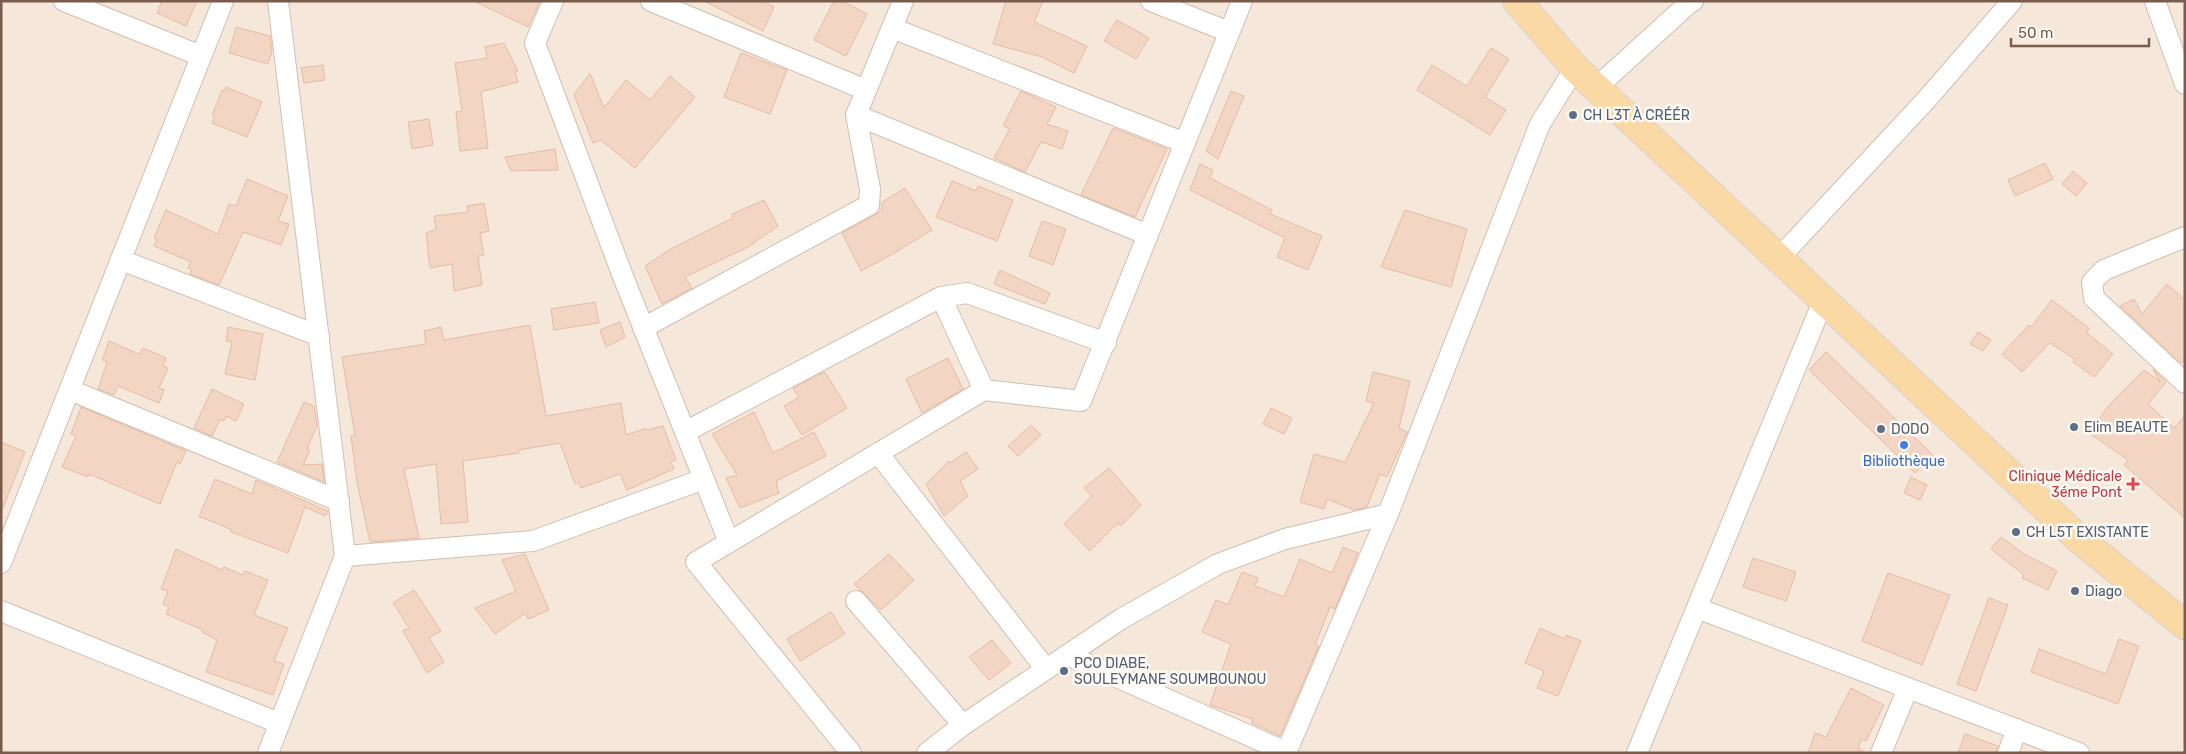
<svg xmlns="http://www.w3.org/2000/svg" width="2186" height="754" viewBox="0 0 2186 754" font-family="Rubik,sans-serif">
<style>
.residential{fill:#f5e8da}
.building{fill:#f3d5c3;stroke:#e6bba3}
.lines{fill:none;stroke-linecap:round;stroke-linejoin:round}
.minor-casing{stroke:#d1beb0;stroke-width:22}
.primary-casing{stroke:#dad1cd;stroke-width:30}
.minor{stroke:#fff;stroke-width:20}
.primary{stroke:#fbd9a5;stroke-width:28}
.service-dot{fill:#5c6f8a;stroke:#fffaf3;stroke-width:2}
.shop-dot{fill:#3f7fe0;stroke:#fffaf3;stroke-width:2}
.health-dot{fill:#e0444e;stroke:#fffaf3;stroke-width:2}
.labels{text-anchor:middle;stroke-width:5;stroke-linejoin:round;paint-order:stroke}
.service-label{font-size:14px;fill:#4e5e75;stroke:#fffaf3;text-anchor:start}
.shop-label{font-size:14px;fill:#366cbe;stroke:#fffaf3}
.health-label{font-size:14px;fill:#be3a42;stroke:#fffaf3;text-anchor:end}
</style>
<rect width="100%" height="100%" fill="#fdf6ec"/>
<rect class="residential" x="1" y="1" width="2184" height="752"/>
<g class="building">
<path d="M162 1H197L186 26 157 13Z"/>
<path d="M474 1H540L528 27Z"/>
<path d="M704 1H763L774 7 763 31Z"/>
<path d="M834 1H842L867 14 846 56 814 40Z"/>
<path d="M1006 1H1043L1034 22 1087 46 1074 73 1042 57 993 44Z"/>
<path d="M1117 20 1149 38 1136 59 1104 41Z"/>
<path d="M236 27 270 36 272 51 268 64 229 53Z"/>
<path d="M504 43 518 71H515L518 82 481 92 488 148 460 151 456 112 462 111 455 63 487 58 485 47Z"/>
<path d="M1491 48 1509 59 1485 97 1506 110 1490 135 1417 90 1432 65 1467 86Z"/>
<path d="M741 53 787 70 770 114 724 97Z"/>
<path d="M323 65 325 80 304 83 301 68Z"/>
<path d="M590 73 604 108 626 80 650 100 670 76 695 97 635 168 601 140 593 143 574 95Z"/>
<path d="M226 87 262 102 247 137 212 123 215 117 212 116 222 90 225 91Z"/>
<path d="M1021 91 1056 107 1047 124 1068 131 1062 149 1041 142 1025 172 994 158 1010 129 1003 126Z"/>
<path d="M1231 91 1244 96 1218 159 1206 151Z"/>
<path d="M429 119 433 145 412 149 408 122Z"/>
<path d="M1113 128 1167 149 1135 217 1081 195Z"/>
<path d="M555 149 558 170 511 171 505 157Z"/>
<path d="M2045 163 2053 179 2015 196 2008 180Z"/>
<path d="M1200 164 1213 170 1210 178 1272 210 1270 214 1322 236 1308 270 1277 257 1285 238 1190 190Z"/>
<path d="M2073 171 2087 183 2076 196 2062 184Z"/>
<path d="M247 179 288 196 278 221 289 224 281 245 243 232 219 285 190 274 192 270 188 268 191 262 154 246 157 240 154 238 166 210 218 234 229 204 236 206Z"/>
<path d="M952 181 976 191 978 186 1013 200 997 241 936 217Z"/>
<path d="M905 188 932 230 891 255 861 271 842 233 875 215 882 210 881 203Z"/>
<path d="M764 200 778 226 748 247 685 277 692 288 662 304 645 266 669 250 733 218 732 214Z"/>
<path d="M484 203 489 231 480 233 484 255 478 256 482 285 454 291 452 264 430 268 426 233 436 229 434 216 468 212 467 206Z"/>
<path d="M1405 210 1467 229 1451 287 1381 267Z"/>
<path d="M1042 221 1066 229 1053 265 1029 256Z"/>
<path d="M1000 270 1050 293 1045 304 994 284Z"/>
<path d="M2167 284 2185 300V359L2181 363 2120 306 2134 299 2142 314Z"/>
<path d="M2052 300 2089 328 2087 333 2113 354 2094 377 2073 362 2075 359 2050 343 2022 372 2002 354 2029 325 2031 327Z"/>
<path d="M595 302 599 323 554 330 551 309Z"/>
<path d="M620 322 625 337 606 347 600 330Z"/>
<path d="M530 325 546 416 621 403 626 435 646 428 647 430 663 426 676 460 671 462 674 469 627 490 620 474 581 488 579 483 575 484 560 443 519 450V453L463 461 468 522 441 524 436 464 404 469 419 538 370 542 357 482 351 436H355L342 357 426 344 424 331 441 327 444 340Z"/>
<path d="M228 327 263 334 255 380 225 374 232 342 226 341Z"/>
<path d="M1978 332 1991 340 1983 351 1970 344Z"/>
<path d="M109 341 139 354 143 348 166 358 163 366 168 368 159 388 164 390 159 403 118 386 114 395 98 389 107 362 102 360Z"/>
<path d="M1826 352 1933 455 1915 473 1809 370Z"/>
<path d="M948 358 963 389 922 413 906 379Z"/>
<path d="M2153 369 2166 382 2148 404 2174 428 2185 415V518L2124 465 2128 460 2089 433 2110 404 2144 370 2160 382Z"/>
<path d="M825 372 847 408 802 435 784 406 799 397 793 388Z"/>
<path d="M1373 372 1410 381 1399 428 1407 432 1387 477 1380 474 1367 507 1354 510 1327 499 1324 509 1300 502 1314 454 1345 462 1374 403 1366 401Z"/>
<path d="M212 389 244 404 236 421 226 416 224 421 220 419 212 436 194 428Z"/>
<path d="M304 402 314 406 317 426 307 449 310 450 303 465 322 464 324 482 277 462Z"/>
<path d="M81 407 186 451 180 464 177 462 160 504 89 474 88 477 62 467 76 436 71 434Z"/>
<path d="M1271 408 1292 418 1284 434 1263 424Z"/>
<path d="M754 412 773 453 814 432 826 456 776 481 779 493 740 508 726 478 737 475 712 434Z"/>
<path d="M1031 425 1041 435 1018 456 1008 446Z"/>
<path d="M1 442 25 452 2 510H1Z"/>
<path d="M966 452 978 469 960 481 968 496 944 516 926 484 949 461 950 463Z"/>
<path d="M1109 468 1141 505 1121 526 1118 523 1090 551 1064 524 1092 496 1084 488Z"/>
<path d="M1911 477 1927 485 1920 500 1904 493Z"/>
<path d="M215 479 252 494 256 480 328 511 325 516 305 507 288 553 231 532 232 530 199 516Z"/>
<path d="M2001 537 2024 554 2057 571 2048 590 2022 578 2024 575 1991 549Z"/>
<path d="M1343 547 1358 553 1335 609 1330 607 1315 645 1319 646 1280 736 1252 723 1253 719 1210 705 1231 644 1202 632 1216 600 1228 605 1242 572 1258 578 1255 586 1284 597 1300 559 1332 573Z"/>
<path d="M176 549 222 570 224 567 243 575 245 571 268 580 254 615 288 628 274 661 284 664 273 695 206 672 217 640 202 632 203 630 166 614 169 607 163 604 168 591 161 589Z"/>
<path d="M525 554 549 610 528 619 526 613 495 634 475 608 516 591 502 560Z"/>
<path d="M889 554 914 580 881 610 854 584Z"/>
<path d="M1753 558 1796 572 1786 601 1743 587Z"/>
<path d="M1888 573 1950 595 1922 665 1862 641Z"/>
<path d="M414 590 441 631 429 638 444 662 427 673 403 631 409 628 393 603Z"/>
<path d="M1989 598 2008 605 1976 691 1957 684Z"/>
<path d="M831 612 845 634 800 661 787 639Z"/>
<path d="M1540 628 1565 639 1566 635 1581 641 1558 696 1537 688 1544 671 1525 663Z"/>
<path d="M2119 639 2139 646 2118 704 2031 672 2039 649 2106 674Z"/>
<path d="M992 640 1011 663 989 680 969 657Z"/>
<path d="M1851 688 1884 705 1866 741 1861 739 1858 749 1863 751V753H1808L1815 733 1826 737Z"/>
<path d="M1965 734 1998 746 1996 753H1958Z"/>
</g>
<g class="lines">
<g class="minor-casing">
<g id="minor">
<path d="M64 1 201 56"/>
<path d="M553 1 535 43 624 279 729 542"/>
<path d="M651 1 866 90"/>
<path d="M1151 1 1229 32"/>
<path d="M2155 1 2185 84"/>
<path d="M892 28 1185 143"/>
<path d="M1597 87 1687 5 1693 1"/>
<path d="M856 115 1148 235"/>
<path d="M2185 237 2104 270 2092 282 2094 298 2185 383"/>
<path d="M1780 257 1927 99 2012 1"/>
<path d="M121 260 319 336"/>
<path d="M941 297 984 390 1081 401 1242 1"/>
<path d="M643 328 869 205 870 189 856 115 903 1"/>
<path d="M70 390 339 501"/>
<path d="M685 432 941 297 967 293 1106 343"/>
<path d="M878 453 1046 669"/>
<path d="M345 556 533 541 704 479"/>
<path d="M1 563 223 1"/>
<path d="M856 601 963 725"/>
<path d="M1697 608 2079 753"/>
<path d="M1 611 279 723"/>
<path d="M1067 655 1286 752"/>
<path d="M268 753 345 556 278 1"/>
<path d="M851 753 696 562 984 390"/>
<path d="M927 753 963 725 1121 619 1218 564 1285 539 1388 514 1540 124 1575 68"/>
<path d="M1286 753 1388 514"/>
<path d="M1637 753 1824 299"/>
<path d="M1881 753 1908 688"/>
<path d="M2008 753 2017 729"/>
</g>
</g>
<g class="primary-casing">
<path id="primary" d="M1517 1 1575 68 2078 538 2185 625"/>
</g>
<use href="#minor" class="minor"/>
<use href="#primary" class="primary"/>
</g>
<g class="service-dot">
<circle cx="1573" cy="115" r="5"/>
<circle cx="2074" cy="427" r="5"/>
<circle cx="1881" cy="429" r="5"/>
<circle cx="2016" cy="532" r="5"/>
<circle cx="2075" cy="591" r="5"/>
<circle cx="1064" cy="671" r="5"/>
</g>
<circle class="shop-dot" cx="1904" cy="445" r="5"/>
<path class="health-dot" d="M2130.5 476.5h5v5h5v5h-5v5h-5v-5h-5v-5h5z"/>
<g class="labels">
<g class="service-label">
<text x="1583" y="120">CH L3T À CRÉÉR</text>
<text x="2084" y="432">Elim BEAUTE</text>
<text x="1891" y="434">DODO</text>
<text x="2026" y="537">CH L5T EXISTANTE</text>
<text x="2085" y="596">Diago</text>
<text x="1074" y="668">PCO DIABE,<tspan x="1074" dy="16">SOULEYMANE SOUMBOUNOU</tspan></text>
</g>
<g class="shop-label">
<text x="1904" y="466">Bibliothèque</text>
</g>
<g class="health-label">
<text x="2122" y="481">Clinique Médicale<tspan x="2122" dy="16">3éme Pont</tspan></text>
</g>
</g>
<rect width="2186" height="754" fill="none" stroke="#7a5c4d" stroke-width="5"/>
<path d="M2011 38v8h138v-8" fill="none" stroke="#7a5c4d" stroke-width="2.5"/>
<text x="2018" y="38" font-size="15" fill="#7a5c4d" stroke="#fffaf3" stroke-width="4" paint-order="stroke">50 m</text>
</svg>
